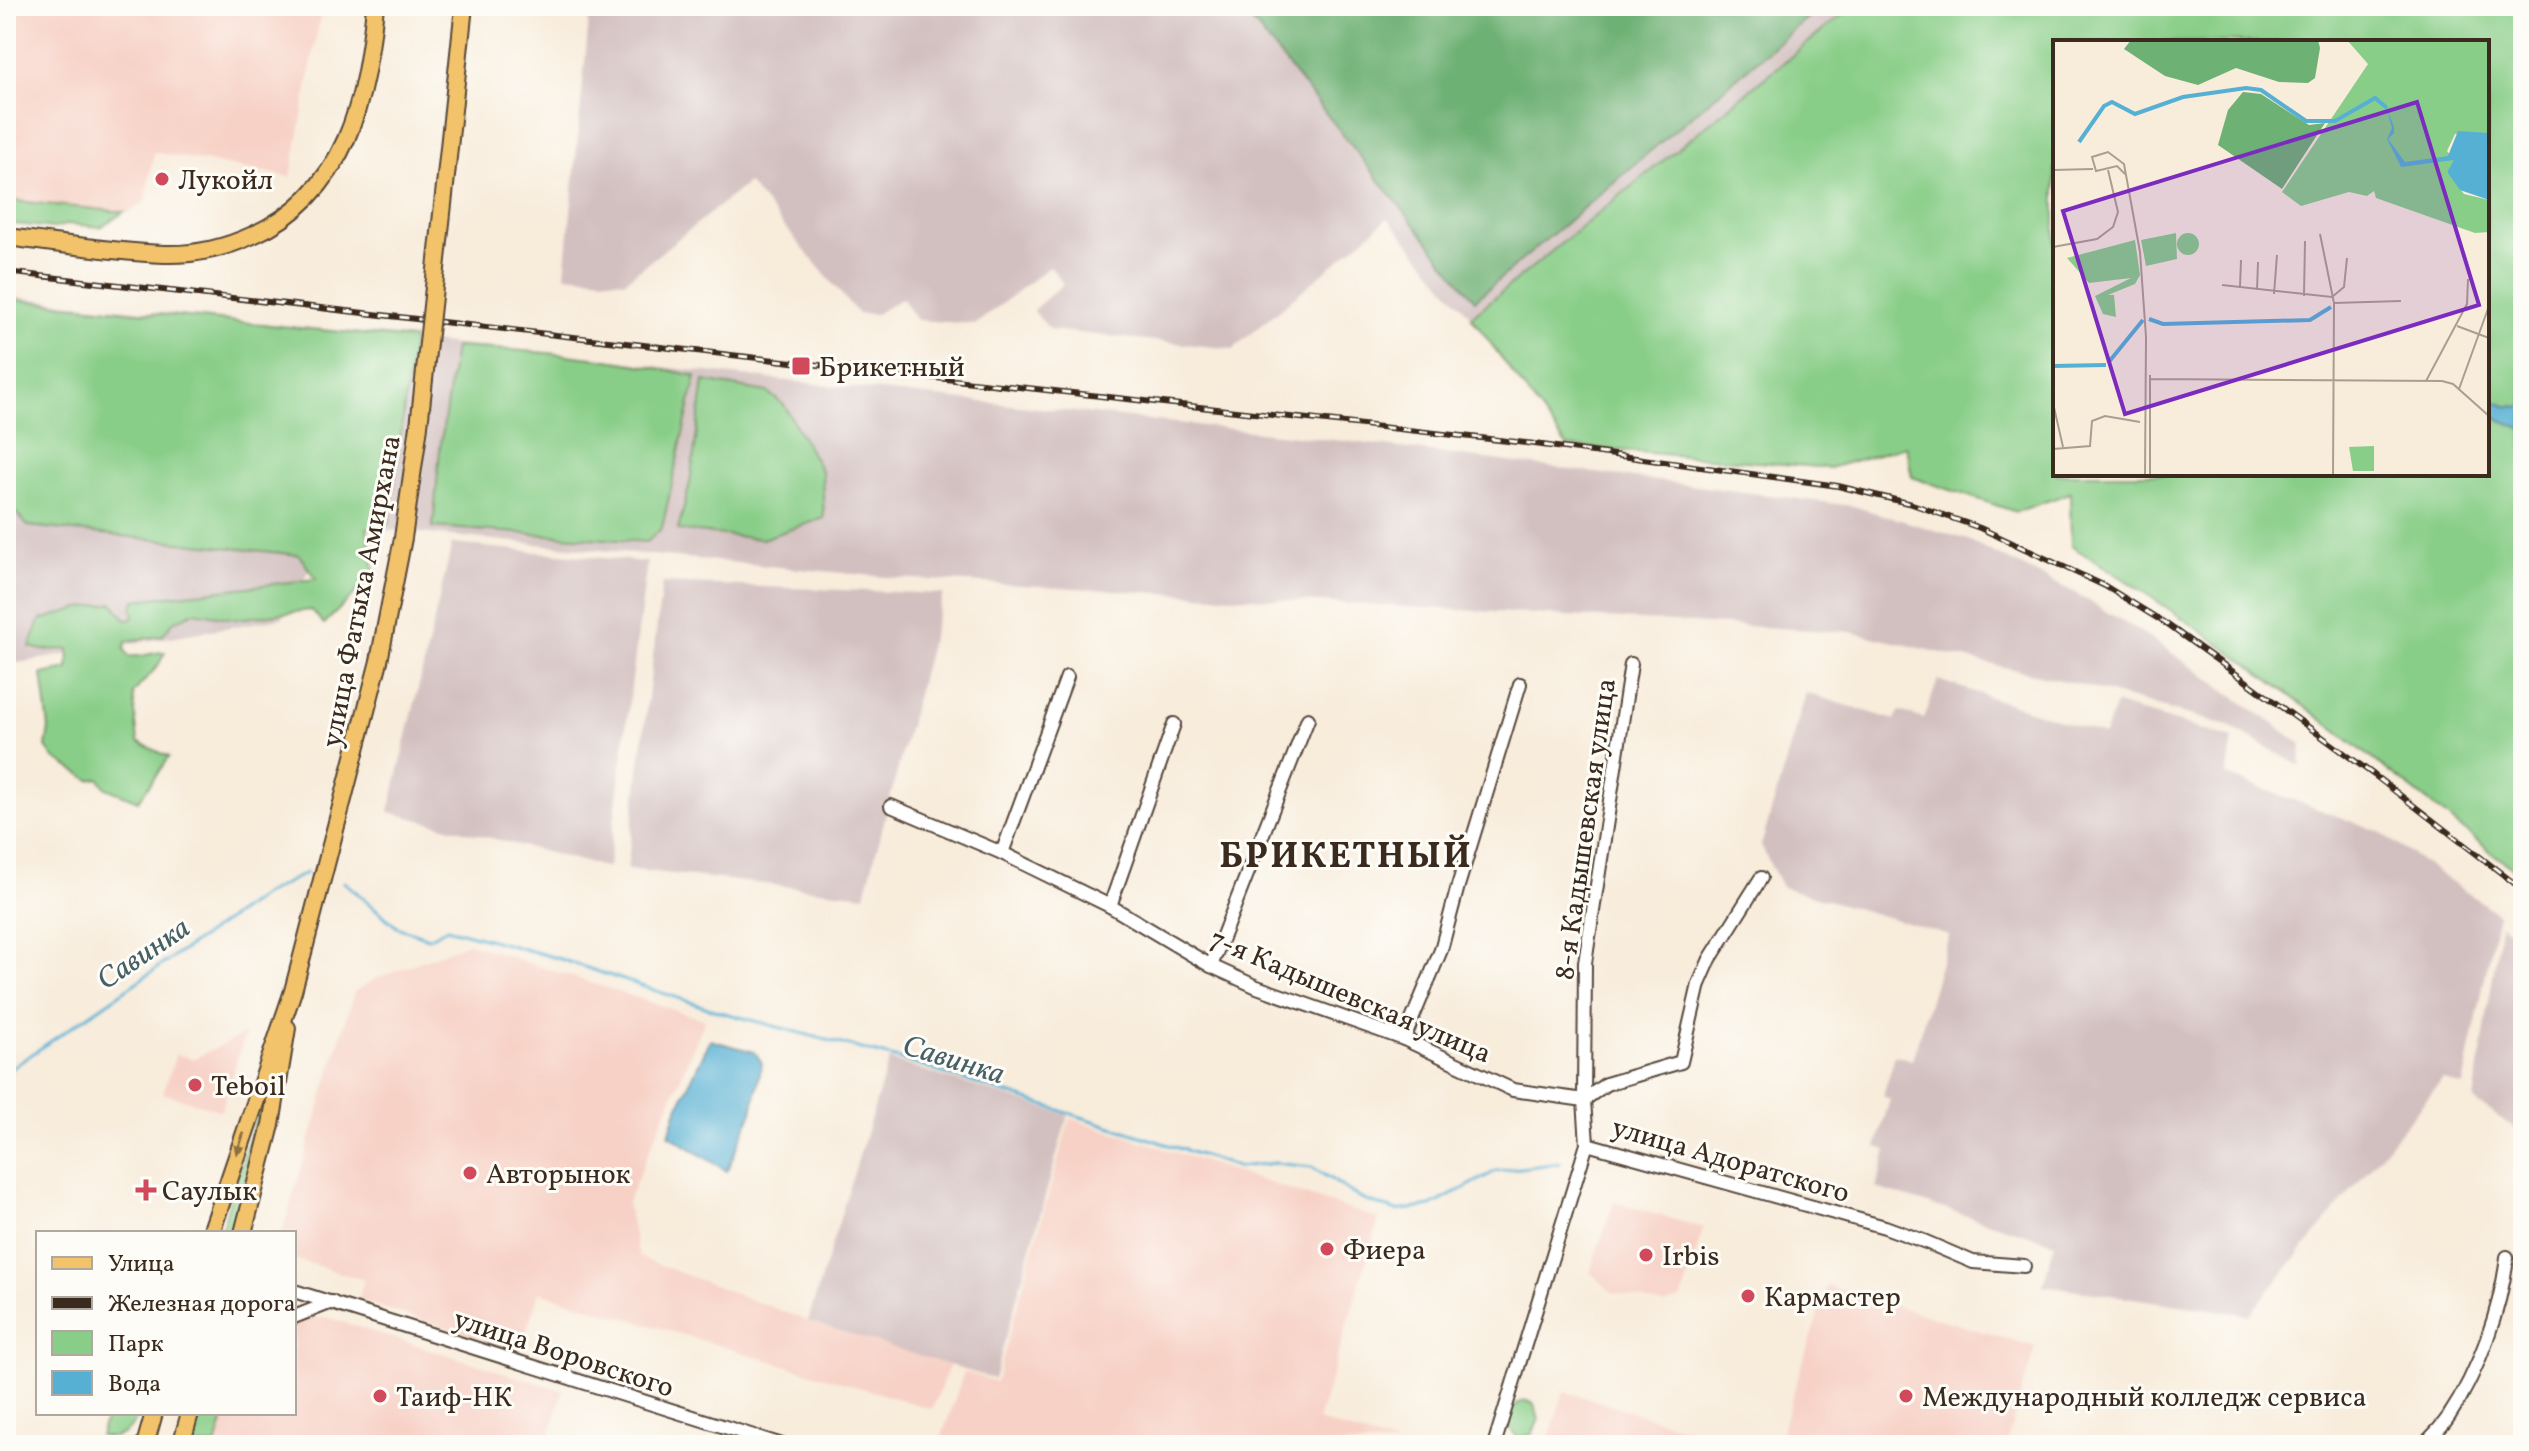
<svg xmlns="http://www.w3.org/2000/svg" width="2529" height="1451" viewBox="0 0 2529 1451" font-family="Vollkorn,serif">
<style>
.built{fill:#f7d1c6}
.industrial{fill:#d2bfbf}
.green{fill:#89ce88;stroke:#627c53;stroke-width:2;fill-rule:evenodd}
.forest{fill:#6eb174;stroke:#546e49;stroke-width:2}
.water{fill:#56b0d4;stroke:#486d79;stroke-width:2}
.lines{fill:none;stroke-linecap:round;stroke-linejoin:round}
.stream{stroke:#56b0d4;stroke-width:3}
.minor-casing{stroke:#57473a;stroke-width:16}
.major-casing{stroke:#57473a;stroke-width:20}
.minor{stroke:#fff;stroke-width:12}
.major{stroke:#f2c36a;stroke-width:16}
.rail-casing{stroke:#3b2a1e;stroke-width:6}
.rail{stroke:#fdfcf7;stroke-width:3;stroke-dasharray:9;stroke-linecap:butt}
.major-bridge-casing{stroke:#57473a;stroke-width:20;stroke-linecap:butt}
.major-bridge{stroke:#f2c36a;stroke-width:16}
.oneway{fill:#8d6f40}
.poi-dot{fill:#d1495b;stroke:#fdfcf7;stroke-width:3}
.labels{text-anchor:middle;stroke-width:6;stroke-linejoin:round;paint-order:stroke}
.poi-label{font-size:28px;fill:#3b2a1e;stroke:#fdfcf7;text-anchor:start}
.street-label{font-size:28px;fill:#3b2a1e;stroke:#fdfcf7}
.water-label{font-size:30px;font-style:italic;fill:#466067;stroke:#fdfcf7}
.district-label{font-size:36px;font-weight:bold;letter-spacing:2px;fill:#3b2a1e;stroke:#fdfcf7}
.inset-river{fill:none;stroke:#56b0d4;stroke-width:4}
.inset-road{fill:none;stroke:#ac9e8f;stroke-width:2}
.view{fill:#7b2cbf;fill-opacity:0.15;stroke:#7b2cbf;stroke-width:4}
.inset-edge{fill:none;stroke:#3b2a1e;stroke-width:4}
</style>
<rect width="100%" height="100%" fill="#fdfcf7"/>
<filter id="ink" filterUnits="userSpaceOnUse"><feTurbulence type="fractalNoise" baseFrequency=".0125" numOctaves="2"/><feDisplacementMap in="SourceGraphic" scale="16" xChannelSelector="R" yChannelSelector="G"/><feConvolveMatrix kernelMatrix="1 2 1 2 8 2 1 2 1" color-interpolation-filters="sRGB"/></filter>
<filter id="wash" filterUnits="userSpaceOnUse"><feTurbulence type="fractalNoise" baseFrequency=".006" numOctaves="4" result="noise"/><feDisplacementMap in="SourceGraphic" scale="32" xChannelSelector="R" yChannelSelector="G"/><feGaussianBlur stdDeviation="1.8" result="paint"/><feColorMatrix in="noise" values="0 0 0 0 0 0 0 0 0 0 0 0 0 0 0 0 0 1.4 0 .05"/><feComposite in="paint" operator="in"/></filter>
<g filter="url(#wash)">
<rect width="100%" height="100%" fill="#f8ecdb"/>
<g class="built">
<path d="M6 6H322L291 177 154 152 145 202 129 213 6 200Z"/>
<path d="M468 943 705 1020 627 1203 639 1257 808 1321 950 1364 932 1409 539 1292 520 1351 358 1300 364 1280 294 1259V1233H282L354 992 375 979Z"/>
<path d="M245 1034 221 1111 163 1093 176 1054 193 1059Z"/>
<path d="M1070 1118 1379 1219 1318 1421 1397 1445H939L964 1372 996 1382Z"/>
<path d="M1614 1202 1703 1228 1682 1298 1664 1305 1612 1292 1590 1272Z"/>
<path d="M1827 1286 2035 1347 2006 1445H1777Z"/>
<path d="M326 1317 563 1391 547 1445H294L287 1443 286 1445H191L200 1413H294V1322L305 1318Z"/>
<path d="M1564 1391 1741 1445H1547Z"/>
</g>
<g class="industrial">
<path d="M592 6H1853L1471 317 1388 218 1233 349 1050 330 1033 310 1063 284 1050 266 976 324 917 320 902 298 876 314H858L748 183 625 281 565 275 590 8Z"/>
<path d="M6 296 1361 443 1853 506 1968 540 2077 594 2152 639 2302 744 2300 766 2229 726 2078 684 1850 632 896 578 335 525 282 618 6 665Z"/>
<path d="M452 544 647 562 608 868 389 812Z"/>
<path d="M662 583 943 594 865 895 627 869Z"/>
<path d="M1938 680 2104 735 2116 704 2233 739 2227 776 2378 831 2498 914 2463 1086 2443 1079 2249 1315 2043 1285 2055 1243 1876 1188 1887 1150 1876 1147 1890 1099 1883 1096 1895 1055 1912 1060 1949 935 1782 887 1761 846 1806 693 1895 720 1900 711 1924 719Z"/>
<path d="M2501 924 2523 940V1134L2474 1100Z"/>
<path d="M889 1060 1068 1115 994 1379 808 1321Z"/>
</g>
<g class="green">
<path d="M1853 6H2523V877C2376 761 2231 643 2071 546L2070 493 2016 512 1912 477 1906 446 1829 468 1567 446 1471 317ZM2055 42H2487V474H2055Z"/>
<path d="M6 200 124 212 101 227 69 224 54 228 6 223Z"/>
<path d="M6 299 413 339 389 524 367 528 375 574 324 624 311 610 236 619 194 612 173 622 162 636 127 641 124 648 128 656C140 658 153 652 165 652L158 666 133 693 138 742 169 757 138 801 106 788 99 778 90 780 54 758 46 747 49 728 42 674 68 669 69 649 42 650 30 647 40 620 80 608 113 603 126 620 134 617 132 608 135 600 316 579 299 555 28 526 6 502Z"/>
<path d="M455 347C536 350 617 358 696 376L662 528 647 542 433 527 440 449Z"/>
<path d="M704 381 767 392 784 405 822 472 824 518 762 539 678 530 690 483Z"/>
<path d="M269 1072 273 1073 232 1233H220Z"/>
<path d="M1527 1401 1534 1404 1539 1420 1532 1434 1520 1438C1502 1429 1505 1403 1527 1401Z"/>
<path d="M107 1413H139C133 1431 118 1441 100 1436Z"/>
<path d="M200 1413H226L216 1445H191Z"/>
</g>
<path class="forest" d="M1240 6H1821L1475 300Z"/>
<g class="water">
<path d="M2487 397 2506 406 2523 407V429L2487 414Z"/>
<path d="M710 1040 755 1052 762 1063 752 1112 727 1171 669 1135 676 1112Z"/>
</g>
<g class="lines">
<g class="stream">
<path d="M344 882 397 927 428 938 447 928 557 958 717 1011 899 1059 1238 1167 1275 1163 1312 1167 1361 1199 1397 1211 1431 1206 1496 1171 1560 1163"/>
<path d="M6 1072 265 894 306 873"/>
</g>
</g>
</g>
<g filter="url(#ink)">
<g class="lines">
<g class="minor-casing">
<g id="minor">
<path d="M891 806 1002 853 1110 906 1211 966 1257 987 1404 1039 1513 1090 1584 1100 1606 1084 1681 1062 1699 984 1710 959 1761 878"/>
<path d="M1002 853 1067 677"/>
<path d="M1110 906 1174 724"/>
<path d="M1211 966 1308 719"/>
<path d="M1404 1039 1441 950 1458 886 1520 684"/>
<path d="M1587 1144 1885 1227 1926 1242 1973 1262 2024 1266"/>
<path d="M294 1291 782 1445"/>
<path d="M294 1317 332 1302"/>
<path d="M1494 1445 1587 1144 1584 1100 1585 963 1631 664"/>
<path d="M2424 1445C2432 1436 2442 1427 2449 1416 2478 1373 2501 1309 2507 1257"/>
</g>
</g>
<g class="major-casing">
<g id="major">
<path d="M444 195 464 6"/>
<path d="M6 237C58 243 112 252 164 254 194 255 225 248 253 235 347 193 366 99 375 6"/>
<path d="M211 1233 293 991 379 661"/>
<path d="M243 1233 271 1125 287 1028"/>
<path d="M145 1445 154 1413"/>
<path d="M181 1445 190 1413"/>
</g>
</g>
<use href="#minor" class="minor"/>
<use href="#major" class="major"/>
<g class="rail-casing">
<path id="rail" d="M6 272 801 363 1535 444 1838 486 1912 504 1980 528 2105 586 2165 623 2239 676 2374 775 2523 890"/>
</g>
<use href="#rail" class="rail"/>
<g class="major-bridge-casing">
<path id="major-bridge" d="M379 661 403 538 419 426 444 195"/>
</g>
<use href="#major-bridge" class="major-bridge"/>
</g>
<defs><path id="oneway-solid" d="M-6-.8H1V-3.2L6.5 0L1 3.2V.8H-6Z" transform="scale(2)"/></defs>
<use class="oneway" href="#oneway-solid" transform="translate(240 1144) rotate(108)"/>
</g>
<g class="poi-dot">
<circle cx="162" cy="179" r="8"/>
<rect x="791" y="356" width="20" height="20" rx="4"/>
<circle cx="195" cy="1085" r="8"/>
<circle cx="470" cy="1173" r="8"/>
<path d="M142 1178h8v8h8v8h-8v8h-8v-8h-8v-8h8z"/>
<circle cx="1327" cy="1249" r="8"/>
<circle cx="1646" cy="1255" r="8"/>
<circle cx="1748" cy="1296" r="8"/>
<circle cx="380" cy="1396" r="8"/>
<circle cx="1906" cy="1396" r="8"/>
</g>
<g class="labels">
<g class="poi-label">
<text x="178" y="189">Лукойл</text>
<text x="819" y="376">Брикетный</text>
<text x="211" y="1095">Teboil</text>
<text x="486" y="1183">Авторынок</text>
<text x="162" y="1200">Саулык</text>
<text x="1343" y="1259">Фиера</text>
<text x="1662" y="1265">Irbis</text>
<text x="1764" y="1306">Кармастер</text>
<text x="396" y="1406">Таиф-НК</text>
<text x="1922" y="1406">Международный колледж сервиса</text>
</g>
<g class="street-label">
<text transform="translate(360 591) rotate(-79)" y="10">улица Фатыха Амирхана</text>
<text transform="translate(1584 829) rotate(-82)" y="10">8-я Кадышевская улица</text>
<text transform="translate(1351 995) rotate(23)" y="10">7-я Кадышевская улица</text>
<text transform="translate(1731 1159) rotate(16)" y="10">улица Адоратского</text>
<text transform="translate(564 1352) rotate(18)" y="10">улица Воровского</text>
</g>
<g class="water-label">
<text transform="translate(143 953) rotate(-34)" y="10">Савинка</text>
<text transform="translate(954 1059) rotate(17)" y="10">Савинка</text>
</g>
<g class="district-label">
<text x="1346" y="867">БРИКЕТНЫЙ</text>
</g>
</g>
<g transform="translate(2053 40)">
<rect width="436" height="436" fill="#f8ecdb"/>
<path d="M294 0H436V93L402 94 394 111 402 121 394 132 411 154 436 160V192L422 193 323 158 321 151 314 156 296 152 248 166 229 152 315 24ZM123 193 124 219 93 226 88 200ZM124 204a11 11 0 1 1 22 0a11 11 0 1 1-22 0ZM82 200 87 235 82 244 55 255H61L63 277 50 274 42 256 78 238 36 243 14 218ZM321 406V431H300L296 407Z" fill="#89ce88"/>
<path d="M78 0H265L267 8 262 38 255 43 226 42 183 28 145 45 112 36 71 9ZM190 52 208 54 256 85 272 83 229 149 165 105 175 70Z" fill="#6eb174"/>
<path d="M333 66 341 87V93L335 99 352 122 395 116 405 91 436 93V160L407 150 394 132 401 120 348 127 334 99 339 88Z" fill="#56b0d4"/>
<path class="inset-river" d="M26 102 51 66 59 62 82 74 130 57 193 48 208 50 253 81H282L322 58 334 68M96 279 110 284 257 280 278 267M55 323 90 280M0 326 53 325"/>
<path class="inset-road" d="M0 130 40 129M72 134 64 126 43 131 39 117 55 112 71 124 87 212 93 297 92 436M267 194 281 263 280 436M0 207 44 199 60 187 65 172 55 130M169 245 279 257 291 247 294 218M187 247 188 220M204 250 205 222M221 254 224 215M251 256 252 201M281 263 348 261M404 286 436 298M97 335V436M97 339 389 341 400 344 436 376M373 341 414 264 415 239M406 349 436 266M0 363 10 407M0 409 37 406 39 381 52 376 87 382"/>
<path class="view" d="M364 62 426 265 72 374 10 171Z"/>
<rect width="436" height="436" class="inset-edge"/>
</g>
<rect width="2529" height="1451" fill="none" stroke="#fdfcf7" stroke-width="32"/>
<rect x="36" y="1231" width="260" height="184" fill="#fdfcf7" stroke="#afa8a0" stroke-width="2"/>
<rect x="52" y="1257" width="40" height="12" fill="#f2c36a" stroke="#afa8a0" stroke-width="2"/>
<text x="108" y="1271" font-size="24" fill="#3b2a1e">Улица</text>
<rect x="52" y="1297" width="40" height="12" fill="#3b2a1e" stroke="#afa8a0" stroke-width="2"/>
<text x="108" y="1311" font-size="24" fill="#3b2a1e">Железная дорога</text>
<rect x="52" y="1331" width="40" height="24" fill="#89ce88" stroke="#afa8a0" stroke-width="2"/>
<text x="108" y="1351" font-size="24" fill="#3b2a1e">Парк</text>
<rect x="52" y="1371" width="40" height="24" fill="#56b0d4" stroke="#afa8a0" stroke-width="2"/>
<text x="108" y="1391" font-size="24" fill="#3b2a1e">Вода</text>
</svg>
